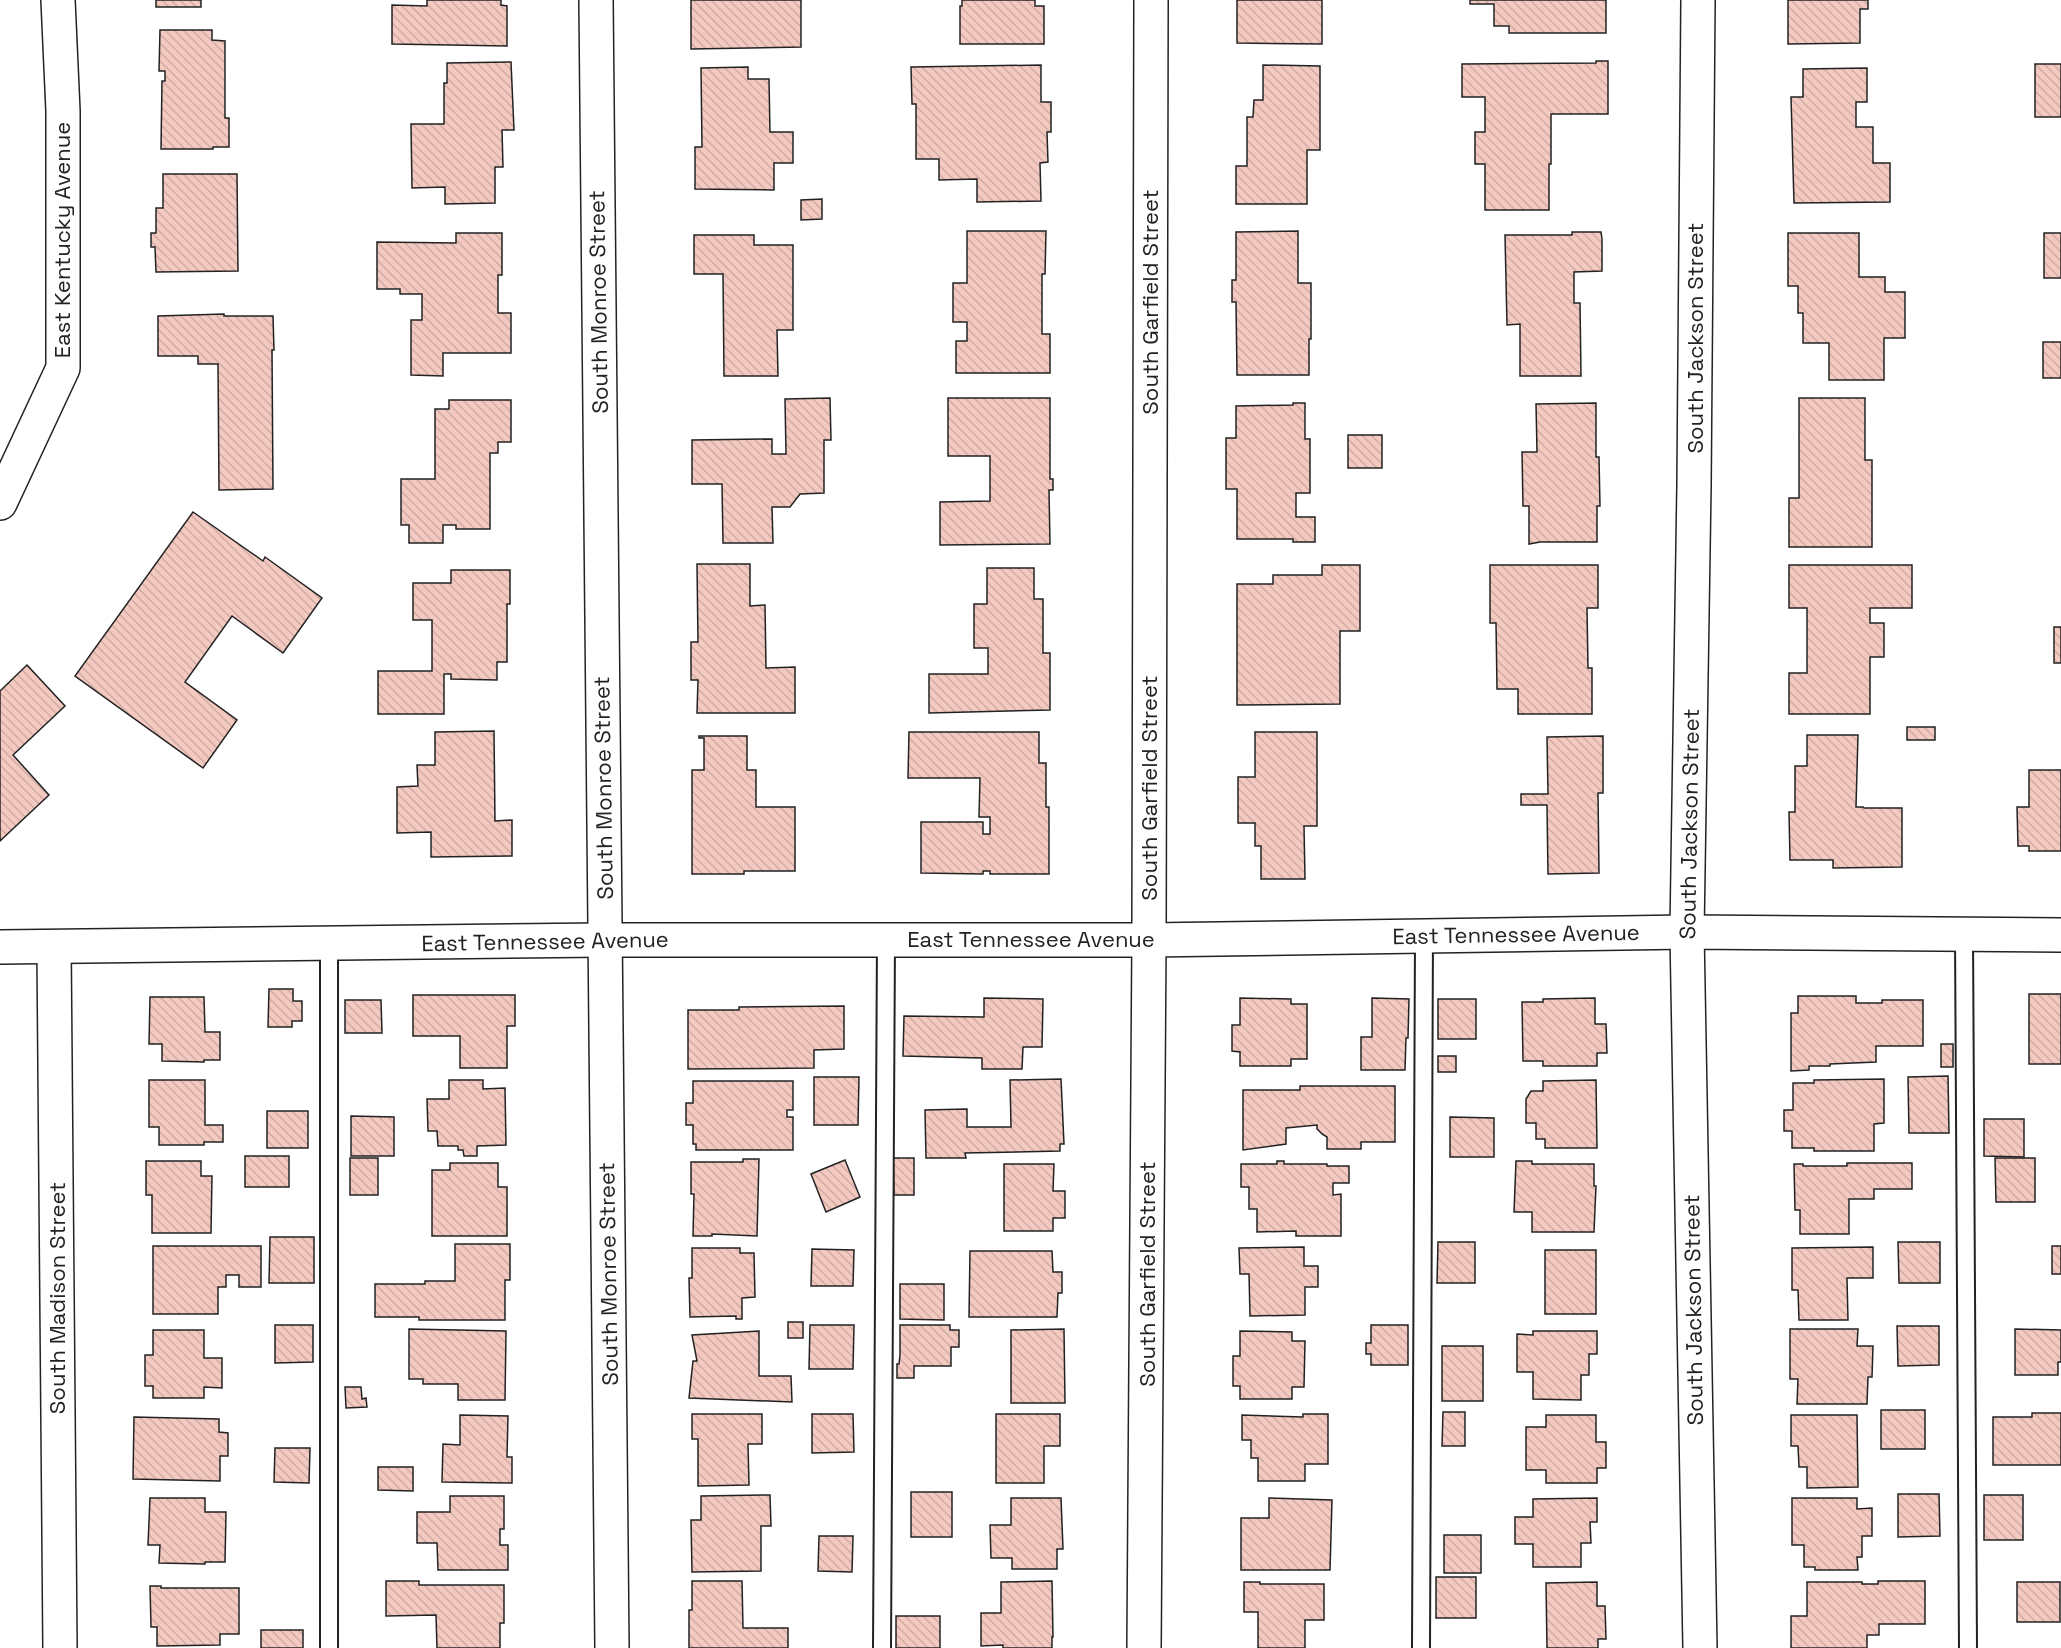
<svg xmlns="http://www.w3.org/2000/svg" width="2061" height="1648" viewBox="0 0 2061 1648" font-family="'Space Grotesk',sans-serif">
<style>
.building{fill:url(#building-back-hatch);stroke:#222;stroke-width:1.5}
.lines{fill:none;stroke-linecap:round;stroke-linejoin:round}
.lane-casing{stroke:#222;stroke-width:20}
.street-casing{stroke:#222;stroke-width:36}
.lane{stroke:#fff;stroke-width:16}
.street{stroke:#fff;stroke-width:33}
.labels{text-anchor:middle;stroke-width:4.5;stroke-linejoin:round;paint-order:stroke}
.street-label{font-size:22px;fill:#222;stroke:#fff}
</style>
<defs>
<pattern id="building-back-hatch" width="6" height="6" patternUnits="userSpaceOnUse" patternTransform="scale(1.5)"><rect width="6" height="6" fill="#f3c9c0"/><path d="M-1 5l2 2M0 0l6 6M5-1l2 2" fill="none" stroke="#d0aca5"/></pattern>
</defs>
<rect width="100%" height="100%" fill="#fff"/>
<g class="building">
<rect x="156" y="0" width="45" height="7"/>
<path d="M427 0H501V5L507 6V46L392 44V5L427 6Z"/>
<path d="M691 0H801V47L691 49Z"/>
<path d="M962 0H1035V6H1044V44H960V6H962Z"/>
<path d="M1237 0H1322V44L1237 43Z"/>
<path d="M1470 0H1606V33H1509V26H1494V4H1470Z"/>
<path d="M1788 0H1868V9H1860V43L1788 44Z"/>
<path d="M160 30H212V40L225 41V118H229V147H213V149H161L162 81H165V71H159Z"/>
<path d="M1596 61H1608V114H1551V164H1549V210H1485V164H1475V132H1485V97H1462V64L1596 63Z"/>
<path d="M511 62 514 130H502L503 167H495V203L445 204V187L412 188 411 124H444V83H447V63Z"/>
<rect x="2035" y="64" width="26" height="53"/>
<path d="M1041 65V102H1051V132H1047L1048 162 1040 163 1041 201 977 202V179L939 180V159H916V104H912L911 67Z"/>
<path d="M1263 65 1320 66V150H1307V204H1236V166H1247V117H1253L1254 100H1263Z"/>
<path d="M748 67V79H769L770 132H793V163H774V190L695 189V147H702L701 68Z"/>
<path d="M1867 68V102H1856V127H1873V163H1890V202L1794 203 1791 97H1803V69Z"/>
<path d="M163 174H237L238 271 156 272 155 247H151V233H156V208H163Z"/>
<path d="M822 199V219L801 220V200Z"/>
<path d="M967 231H1046L1045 274H1042V334H1050V373H956V341H967V322H953V283H967Z"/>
<path d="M1298 231V283H1311V339H1309V375H1237L1236 302H1232V280H1236V232Z"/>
<path d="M1572 232H1601L1602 239V271L1574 272V303H1580L1581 376H1520V324L1507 325 1505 235H1572Z"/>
<path d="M456 233H502V275H498V313H511V353H443V376L411 375V320H422V294H400V289H377V242L456 243Z"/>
<path d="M1788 233H1859V277H1885V292H1905V338H1884V380H1829V343H1803V313H1798V286H1788Z"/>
<rect x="2044" y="233" width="17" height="45"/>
<path d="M694 235H754V245H793V330H777L778 376H724L723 274H694Z"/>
<path d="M224 314V316H273L274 350H272L273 489 219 490 218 364H198V356H158V316Z"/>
<rect x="2043" y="342" width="18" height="36"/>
<path d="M830 398 831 440H824V493L800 494 790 507H772L773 543H723L722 484H692V440L772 439V454H786L785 399Z"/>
<path d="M948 398H1050V479H1053V490H1049L1050 544 940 545V502L990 501V456H948Z"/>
<path d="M1799 398H1865V460H1872V547H1789V498H1799Z"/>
<path d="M449 400H511V442H498V453H490V529H456V525H443V543H409V525H401V479H435V409H449Z"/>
<path d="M1293 403H1305V439H1310V493H1296V517H1315V542H1293V539H1237V489H1226V438H1236V406L1293 405Z"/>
<path d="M1596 403V457H1599L1600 506H1597V542H1540L1529 544V506H1523L1522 452H1537L1536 404Z"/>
<rect x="1348" y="435" width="34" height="33"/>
<path d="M193 512 263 561 265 557 322 598 283 653 232 616 185 682 237 720 203 768 75 676Z"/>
<path d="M697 564H750V606L765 605 766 668 795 667V713H697L698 680H691V642H698Z"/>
<path d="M1322 565H1360V631H1340V704L1237 705V584H1273V575H1322Z"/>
<path d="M1490 565H1598V608H1587L1588 668H1592V714H1518V689H1497L1496 623H1490Z"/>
<path d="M1789 565H1912V608H1870V623H1884V657H1870V714H1789V673H1807V608H1789Z"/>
<path d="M987 568H1034V599H1043V653H1050V710L929 713V674H988V648H974V604H987Z"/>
<path d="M451 570H510V604H507V662H497V680L451 679V674H444V714H378V671H432V620H413V583H451Z"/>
<rect x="2054" y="627" width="7" height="36"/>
<path d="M27 665 65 706 13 755 49 795 0 841V691Z"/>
<rect x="1907" y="727" width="28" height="13"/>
<path d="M494 731 495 821 512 820V856L431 857V832L397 833V787L418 786 417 765H435V732Z"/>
<path d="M909 732H1039V763H1046V807H1049V874H990V871H983V874L921 873V822H983V834H990V817H979L980 778H908Z"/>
<path d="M1255 732H1317V826H1304L1305 879H1261V846H1255V823H1238V777H1255Z"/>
<path d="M1807 735H1858L1856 807H1863L1864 808H1902V867L1833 868V860H1790L1789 812H1795V766H1807Z"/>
<path d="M699 736H747V770H756V807H795V871H744V874H692V770H704V738H699Z"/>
<path d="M1603 736V793H1598L1599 873 1548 874 1547 805H1521V794H1548L1547 737Z"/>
<path d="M2029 770H2061V851H2029V846H2018L2017 807H2029Z"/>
<path d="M269 989H293V1001H302V1021H292V1027H268Z"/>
<rect x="2029" y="994" width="32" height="70"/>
<path d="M413 995H515V1026H507V1068H460V1036H413Z"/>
<path d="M1798 996H1856V1003H1882V1000H1923V1046H1876V1062L1830 1064V1066H1809V1070L1791 1071V1013H1798Z"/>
<path d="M150 997H204L205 1032H220V1060H204V1062L162 1061V1044H149Z"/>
<path d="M984 998 1043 999 1042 1047H1023L1022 1069H982V1058L903 1056 904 1016 984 1017Z"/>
<path d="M1240 998 1291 999V1004H1307V1059H1291V1066H1240V1052L1232 1051V1025H1240Z"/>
<path d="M1372 998 1409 999 1408 1038H1406L1405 1070H1361V1037H1372Z"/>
<path d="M1595 998V1024H1606L1607 1053H1597V1066H1543V1061H1523L1522 1002H1543V999Z"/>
<rect x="1438" y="999" width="38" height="40"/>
<path d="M345 1000H381L382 1033H345Z"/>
<path d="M844 1006V1049L814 1050V1068L688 1069V1010H739V1007Z"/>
<rect x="1941" y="1044" width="12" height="23"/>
<rect x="1438" y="1056" width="18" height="16"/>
<path d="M1948 1076 1949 1133H1909L1908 1077Z"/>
<path d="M814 1077H859L858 1125H814Z"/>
<path d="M1061 1079 1064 1144H1060V1151L965 1153 966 1158H926L925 1110 967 1109V1127H1011L1010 1080Z"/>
<path d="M1884 1079V1123L1874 1124V1151H1814V1148H1792V1131H1784V1110H1793V1083H1814V1080Z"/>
<path d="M149 1080H205V1125H223V1142H204V1145H159V1127H149Z"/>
<path d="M449 1080H483V1089L505 1088 506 1145 477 1146V1156H464L463 1150H458V1146H438L437 1131H428L427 1099H449Z"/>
<path d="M1596 1080 1597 1148H1545V1139H1536V1123H1526V1099L1531 1091H1543V1081Z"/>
<path d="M693 1081H793V1110H787V1117H793V1150H696V1144H693V1125H686V1103H693Z"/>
<path d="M1300 1086H1395V1142H1361V1149H1327V1137L1322 1134 1317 1129V1125L1286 1128V1144L1243 1150V1090H1300Z"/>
<rect x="267" y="1111" width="41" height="37"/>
<path d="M351 1116 394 1117V1156H351Z"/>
<path d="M1450 1117 1494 1118V1157H1450Z"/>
<path d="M1984 1119H2024V1157L1984 1156Z"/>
<rect x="245" y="1156" width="44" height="31"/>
<rect x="350" y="1158" width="28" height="37"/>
<path d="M893 1158H914V1195H894Z"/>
<path d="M1995 1158H2035V1202H1996Z"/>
<path d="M743 1159H759L757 1236 712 1234V1236H693L694 1194H691V1162H743Z"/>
<path d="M845 1160 860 1197 826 1212 811 1174Z"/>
<path d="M146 1161H201V1176H212L211 1233H152V1195H146Z"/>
<path d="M1277 1161H1284V1164H1327V1166H1349V1183H1333V1195L1341 1194V1236H1296V1231L1257 1232V1209H1249V1187H1241V1164H1277Z"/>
<path d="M1516 1161H1532V1164H1594V1186H1596L1594 1232H1532V1212H1514Z"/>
<path d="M450 1163H498V1187H507V1236H432V1170H450Z"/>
<path d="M1847 1163H1912V1189H1874V1199H1849V1234H1800V1210H1795L1794 1164H1803V1166H1847Z"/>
<path d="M1004 1164H1054L1053 1191H1065V1218H1053V1231H1004Z"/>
<path d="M270 1237H314V1283H269Z"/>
<path d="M1438 1242H1475V1283H1437Z"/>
<path d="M1898 1242H1940V1283H1899Z"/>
<path d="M455 1244H510V1280H505V1320H419V1317H375V1284H425V1281H455Z"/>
<path d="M153 1246H261V1287H239V1275H226V1287H218V1314H153Z"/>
<rect x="2052" y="1246" width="9" height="28"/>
<path d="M1304 1247V1266H1318V1287H1305V1315L1250 1316 1249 1274H1240L1239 1248Z"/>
<path d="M1873 1247V1278H1847L1848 1320H1799L1798 1290H1792V1248Z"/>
<path d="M692 1248H740V1253H754L755 1297 742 1298V1319H736V1316L690 1317 689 1278H692Z"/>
<path d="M812 1249 854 1250 853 1286H811Z"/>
<rect x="1545" y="1250" width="51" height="64"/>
<path d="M970 1251H1052L1053 1272H1062V1293H1058L1057 1317H969Z"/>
<path d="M900 1284H944V1320L900 1319Z"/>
<rect x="788" y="1322" width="15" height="16"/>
<path d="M275 1325H313V1362L275 1363Z"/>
<path d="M810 1325H854L853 1369H809Z"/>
<path d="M900 1325H950V1330H959V1347H951V1366H914V1378H897V1364H899L900 1355Z"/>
<path d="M1371 1325H1408V1365H1371V1354H1366V1343H1371Z"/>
<path d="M1897 1326H1939V1365L1898 1366Z"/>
<path d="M409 1329 506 1331 505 1400H458V1384H423V1379H409Z"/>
<path d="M1064 1329 1065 1403H1011V1330Z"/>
<path d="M1790 1329H1858L1857 1346H1873L1872 1377H1868L1867 1404H1797L1798 1379H1790Z"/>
<path d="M2015 1329 2061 1330V1362H2058V1375H2015Z"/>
<path d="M153 1330H204V1358H222V1388L204 1387V1398H153V1386H145V1355H153Z"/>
<path d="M759 1331V1376H791L792 1402 689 1398 693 1361H697L692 1335Z"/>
<path d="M1240 1331 1292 1332V1341H1305L1304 1387H1292V1399H1240V1386H1233V1356H1240Z"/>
<path d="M1533 1331H1597V1354H1589V1375H1581V1400L1533 1399V1372H1517V1334L1533 1335Z"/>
<rect x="1442" y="1346" width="41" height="55"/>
<path d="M345 1387H361L362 1399 366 1398 367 1407 346 1408Z"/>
<rect x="1881" y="1410" width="44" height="39"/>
<path d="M1443 1412H1465V1446H1442Z"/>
<path d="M2032 1413H2061V1465H1993V1417H2032Z"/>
<path d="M692 1414H762V1444H748L749 1485 698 1486V1439H692Z"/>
<path d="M812 1414H853L854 1452 812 1453Z"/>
<path d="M996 1414H1060V1446H1044V1483H996Z"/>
<path d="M1303 1414H1328V1464H1305V1481H1258V1458H1251V1440H1242V1415L1303 1417Z"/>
<path d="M460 1415 508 1416 507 1457H512V1483L442 1482 443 1444 460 1445Z"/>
<path d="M1546 1415H1596V1442H1606V1468H1597V1483H1546V1470H1526V1427H1546Z"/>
<path d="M1791 1415H1857L1858 1487 1807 1488V1467H1799L1798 1446H1791Z"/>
<path d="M134 1417 219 1419V1432L228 1433V1456H220V1481L133 1479Z"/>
<path d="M275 1448H310L309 1483 274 1482Z"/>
<path d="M378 1467H413V1491L378 1490Z"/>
<rect x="911" y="1492" width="41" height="45"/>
<path d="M1898 1494H1939L1940 1536 1898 1537Z"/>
<path d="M770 1495 771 1526H761V1571L692 1572 691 1520H701V1496Z"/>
<rect x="1984" y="1495" width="39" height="45"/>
<path d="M450 1496H504V1529H500V1545H508V1570H438L437 1543H417V1512H450Z"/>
<path d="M150 1498H205V1512H226L225 1562H205V1564L159 1563 160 1545H148Z"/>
<path d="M1011 1498H1061L1063 1549H1057V1569H1012V1558H991L990 1525H1011Z"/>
<path d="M1269 1498 1332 1500 1330 1570H1241V1518H1269Z"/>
<path d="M1597 1498V1522H1590L1591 1543H1581V1567H1533V1544H1515V1517H1533V1499Z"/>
<path d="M1792 1498H1857V1509L1872 1508V1536H1862V1557H1857L1858 1570H1815V1567H1804V1545H1792Z"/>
<rect x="1444" y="1535" width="37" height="38"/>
<path d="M819 1536H853L852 1572 818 1571Z"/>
<rect x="1436" y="1577" width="40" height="41"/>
<path d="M386 1581H419V1585H504V1623H500V1648H437L436 1615 386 1616Z"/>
<path d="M692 1581H742L743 1628H788V1648H689V1610H692Z"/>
<path d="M1052 1581 1053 1637H1052V1648H1003V1645L981 1646V1613H1001V1582Z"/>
<path d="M1878 1581H1925V1624H1879V1635H1867V1648H1791V1616H1807V1582H1862V1584H1878Z"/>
<path d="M1244 1582H1260V1584H1324V1620H1305V1648H1258V1612H1244Z"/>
<path d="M1597 1582V1606H1605L1606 1639H1598V1648H1547L1546 1583Z"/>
<rect x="2017" y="1582" width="43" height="40"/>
<path d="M150 1586H161V1588H239V1634H220V1645L157 1646V1627H151Z"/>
<rect x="896" y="1616" width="44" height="32"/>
<rect x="261" y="1630" width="42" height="18"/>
</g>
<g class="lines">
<g class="lane-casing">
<g id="lane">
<path d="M1964 934 1968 1648"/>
<path d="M329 944V1648"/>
<path d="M882 1648 886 940"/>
<path d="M1421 1648 1424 935"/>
</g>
</g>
<g class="street-casing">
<g id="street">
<path d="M596 0 612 1648"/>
<path d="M1698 0 1694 485 1687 932 1700 1648"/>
<path d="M0 503 63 368V111L58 0"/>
<path d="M0 947 604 940H1149L1687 932 2061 935"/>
<path d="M54 947 60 1648"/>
<path d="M1144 1648 1149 940 1151 0"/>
</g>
</g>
<use href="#lane" class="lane"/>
<use href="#street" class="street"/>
</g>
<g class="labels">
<g class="street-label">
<text transform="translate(62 240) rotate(-90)" y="8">East Kentucky Avenue</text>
<text transform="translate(598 302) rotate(-91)" y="8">South Monroe Street</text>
<text transform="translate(1150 302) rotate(-90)" y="8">South Garfield Street</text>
<text transform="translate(1695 338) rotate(-90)" y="8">South Jackson Street</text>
<text transform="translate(603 788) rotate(-91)" y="8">South Monroe Street</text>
<text transform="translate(1149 788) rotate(-90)" y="8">South Garfield Street</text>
<text transform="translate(1689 824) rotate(-89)" y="8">South Jackson Street</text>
<text transform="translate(1516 934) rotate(-1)" y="8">East Tennessee Avenue</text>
<text x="1031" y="947">East Tennessee Avenue</text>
<text transform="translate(545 941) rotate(-1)" y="8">East Tennessee Avenue</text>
<text transform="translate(608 1274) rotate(-91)" y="8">South Monroe Street</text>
<text transform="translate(1147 1274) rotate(-90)" y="8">South Garfield Street</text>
<text transform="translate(57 1298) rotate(-90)" y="8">South Madison Street</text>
<text transform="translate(1693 1310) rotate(-91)" y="8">South Jackson Street</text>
</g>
</g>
</svg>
